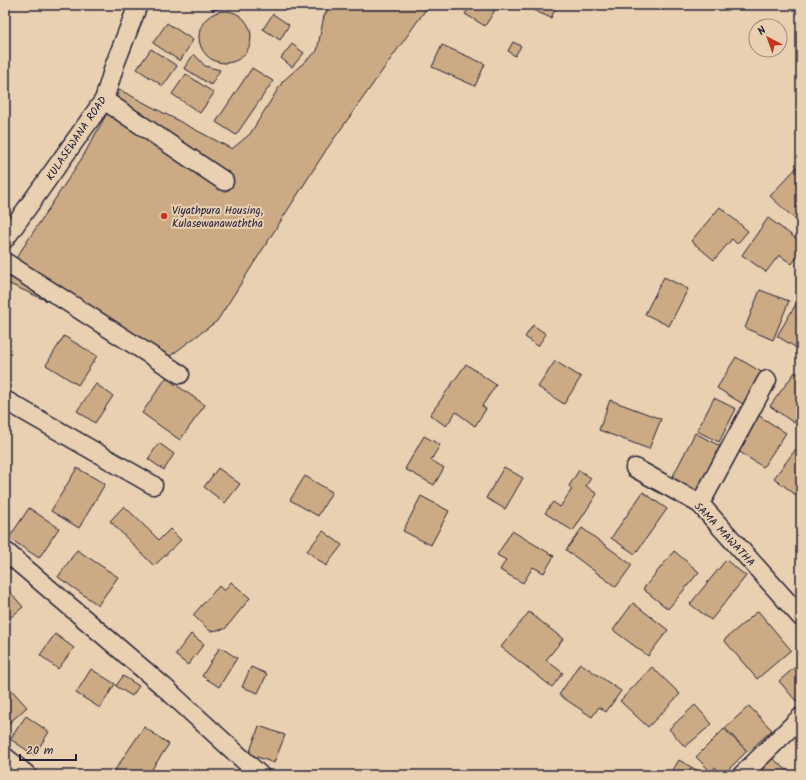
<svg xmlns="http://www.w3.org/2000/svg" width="806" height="780" viewBox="0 0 806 780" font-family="Kalam,sans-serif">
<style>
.building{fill:#ccab84;stroke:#22223b}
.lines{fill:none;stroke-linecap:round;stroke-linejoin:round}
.minor-casing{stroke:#22223b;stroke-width:21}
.minor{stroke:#e9d0b1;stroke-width:18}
.poi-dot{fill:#c8321e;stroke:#e9d0b1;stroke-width:1.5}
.labels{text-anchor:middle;stroke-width:4;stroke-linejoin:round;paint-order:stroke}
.street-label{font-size:11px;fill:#22223b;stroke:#e9d0b1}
.poi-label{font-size:11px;fill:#22223b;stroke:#e9d0b1;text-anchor:start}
</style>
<rect width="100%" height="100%" fill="#e9d0b1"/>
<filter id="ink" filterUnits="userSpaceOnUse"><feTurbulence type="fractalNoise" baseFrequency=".025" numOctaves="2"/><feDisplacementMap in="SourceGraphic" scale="8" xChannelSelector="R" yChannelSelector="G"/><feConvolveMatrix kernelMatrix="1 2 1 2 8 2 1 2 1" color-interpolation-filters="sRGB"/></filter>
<g filter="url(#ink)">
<g class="building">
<path d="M207 5H233L231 9 224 7 213 10Z"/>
<path d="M331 5H429L326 150 217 321 170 356 5 282V275L82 158 120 90 232 149 250 134 283 81 317 51 324 16Z"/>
<path d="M471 5H487L495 10 485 26 465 14Z"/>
<path d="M527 5H557L551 18 526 7Z"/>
<circle cx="225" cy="37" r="26"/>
<path d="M273 14 289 25 280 40 263 29Z"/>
<path d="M167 23 193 40 180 61 153 43Z"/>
<path d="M513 42 521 46 515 56 508 51Z"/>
<path d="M292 44 304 53 292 67 281 58Z"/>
<path d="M442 45 485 64 475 86 432 67Z"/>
<path d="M151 49 177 66 163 86 137 69Z"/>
<path d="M194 54 205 66 220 70 211 85 184 68Z"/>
<path d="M252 68 273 81 236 135 216 122Z"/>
<path d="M186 74 214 93 200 113 172 94Z"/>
<path d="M799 165 801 167V218L798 222 770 196Z"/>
<path d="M720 207 748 231 737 244 732 239 714 260 691 241Z"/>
<path d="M768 218 801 242V252L792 264 779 255 766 272 742 255Z"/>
<path d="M664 277 688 289 669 326 645 314Z"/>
<path d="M760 290 789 301 773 340 745 328Z"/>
<path d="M796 304 801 307 800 350 777 336Z"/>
<path d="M533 325 546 334 538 346 525 337Z"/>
<path d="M64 336 97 356 78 385 46 365Z"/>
<path d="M736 357 763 373 743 404 717 388Z"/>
<path d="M555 361 581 377 564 404 538 387Z"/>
<path d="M466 364 496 385 482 406 486 409 475 426 456 412 446 426 430 415Z"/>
<path d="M795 372 801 376V413L794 423 770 406Z"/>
<path d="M166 378 205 405 180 440 142 413Z"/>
<path d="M96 384 113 396 95 423 77 411Z"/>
<path d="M714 398 736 409 719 442 697 431Z"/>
<path d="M610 400 661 419 649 449 599 430Z"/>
<path d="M758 415 786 433 763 467 735 449Z"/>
<path d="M695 433 720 446 697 493 671 480Z"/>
<path d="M424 436 440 445 431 460 444 468 434 485 405 469Z"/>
<path d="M159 443 174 454 164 470 148 459Z"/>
<path d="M796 449 801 453V499L774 478Z"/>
<path d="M504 467 523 478 505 509 486 498Z"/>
<path d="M77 468 105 484 79 528 51 511Z"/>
<path d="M218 468 240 484 225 503 204 487Z"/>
<path d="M579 470 591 478 586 486 597 494 573 531 545 513 553 502 560 507 572 489 569 486Z"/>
<path d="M305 476 332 492 318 516 290 500Z"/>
<path d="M643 492 667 509 635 554 611 538Z"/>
<path d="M421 496 449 511 431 545 403 531Z"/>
<path d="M124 506 159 540 170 529 181 540 154 566 110 521Z"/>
<path d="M29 508 59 528 39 558 9 538Z"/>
<path d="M582 528 632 565 616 587 566 550Z"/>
<path d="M323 531 342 545 326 566 307 551Z"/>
<path d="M512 531 554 556 544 573 533 567 523 583 500 570 506 560 497 555Z"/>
<path d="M77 550 118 577 98 605 58 577Z"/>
<path d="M674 551 699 572 668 609 643 589Z"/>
<path d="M726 560 746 576 711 620 690 604Z"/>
<path d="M231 582 250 598 225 629 210 631 193 615 219 586 224 591Z"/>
<path d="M5 586 23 607 5 622Z"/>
<path d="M633 603 668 630 648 656 613 630Z"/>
<path d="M758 611 791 650 757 679 724 640Z"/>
<path d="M529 612 563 639 546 660 563 673 552 687 501 647Z"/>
<path d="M55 634 74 648 58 669 40 655Z"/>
<path d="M191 634 204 644 188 665 175 655Z"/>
<path d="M220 647 237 658 219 687 202 676Z"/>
<path d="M801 662V697L796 701 779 681Z"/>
<path d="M580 663 621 691 606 712 599 707 592 717 559 695Z"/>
<path d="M251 667 267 674 258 693 242 687Z"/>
<path d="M652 667 680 694 648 727 620 701Z"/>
<path d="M91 669 115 684 100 708 76 693Z"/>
<path d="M123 676 139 686 132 696 116 686Z"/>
<path d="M5 683 27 707 6 726 5 725Z"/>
<path d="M695 705 712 724 685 747 669 729Z"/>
<path d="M749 706 772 730 748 752 725 728Z"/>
<path d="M26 716 49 732 34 755 10 739Z"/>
<path d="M259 726 285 735 274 763 249 754Z"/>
<path d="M144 727 169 744 148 775H116L113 773Z"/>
<path d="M724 729 747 751 723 775 715 767 711 772 696 757Z"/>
<path d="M772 758 793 775H757Z"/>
<path d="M679 760 705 775H670Z"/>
</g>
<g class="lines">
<g class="minor-casing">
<g id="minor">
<path d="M104 100 224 181"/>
<path d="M5 239 104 100 115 64 138 5"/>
<path d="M5 262 180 374"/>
<path d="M5 400 153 485"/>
<path d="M635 468 700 504 801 617"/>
<path d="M700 504 767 380"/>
<path d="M5 551 164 687 260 775"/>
<path d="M5 757 27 775"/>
<path d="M742 775 801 717"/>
</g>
</g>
<use href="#minor" class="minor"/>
</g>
</g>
<circle class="poi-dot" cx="164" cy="216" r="4"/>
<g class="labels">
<g class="street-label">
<text transform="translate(76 138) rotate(-56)" y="4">KULASEWANA ROAD</text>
<text transform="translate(725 534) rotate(47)" y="4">SAMA MAWATHA</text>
</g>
<g class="poi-label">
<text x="172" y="214">Viyathpura Housing,<tspan x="172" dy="13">Kulasewanawaththa</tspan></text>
</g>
</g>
<rect width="806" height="780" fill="none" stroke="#e9d0b1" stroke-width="20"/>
<rect x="10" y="10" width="786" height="760" fill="none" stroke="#22223b" stroke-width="1.5" filter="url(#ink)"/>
<g transform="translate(768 38) rotate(319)"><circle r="19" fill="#e9d0b1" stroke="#998a82"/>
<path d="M0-3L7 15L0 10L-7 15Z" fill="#c8321e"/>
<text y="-6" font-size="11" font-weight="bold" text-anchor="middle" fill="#22223b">N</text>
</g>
<path d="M20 754v6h56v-6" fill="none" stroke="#22223b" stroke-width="2"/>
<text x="26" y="754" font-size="12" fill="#22223b" stroke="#e9d0b1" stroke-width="3" paint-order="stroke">20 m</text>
</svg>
